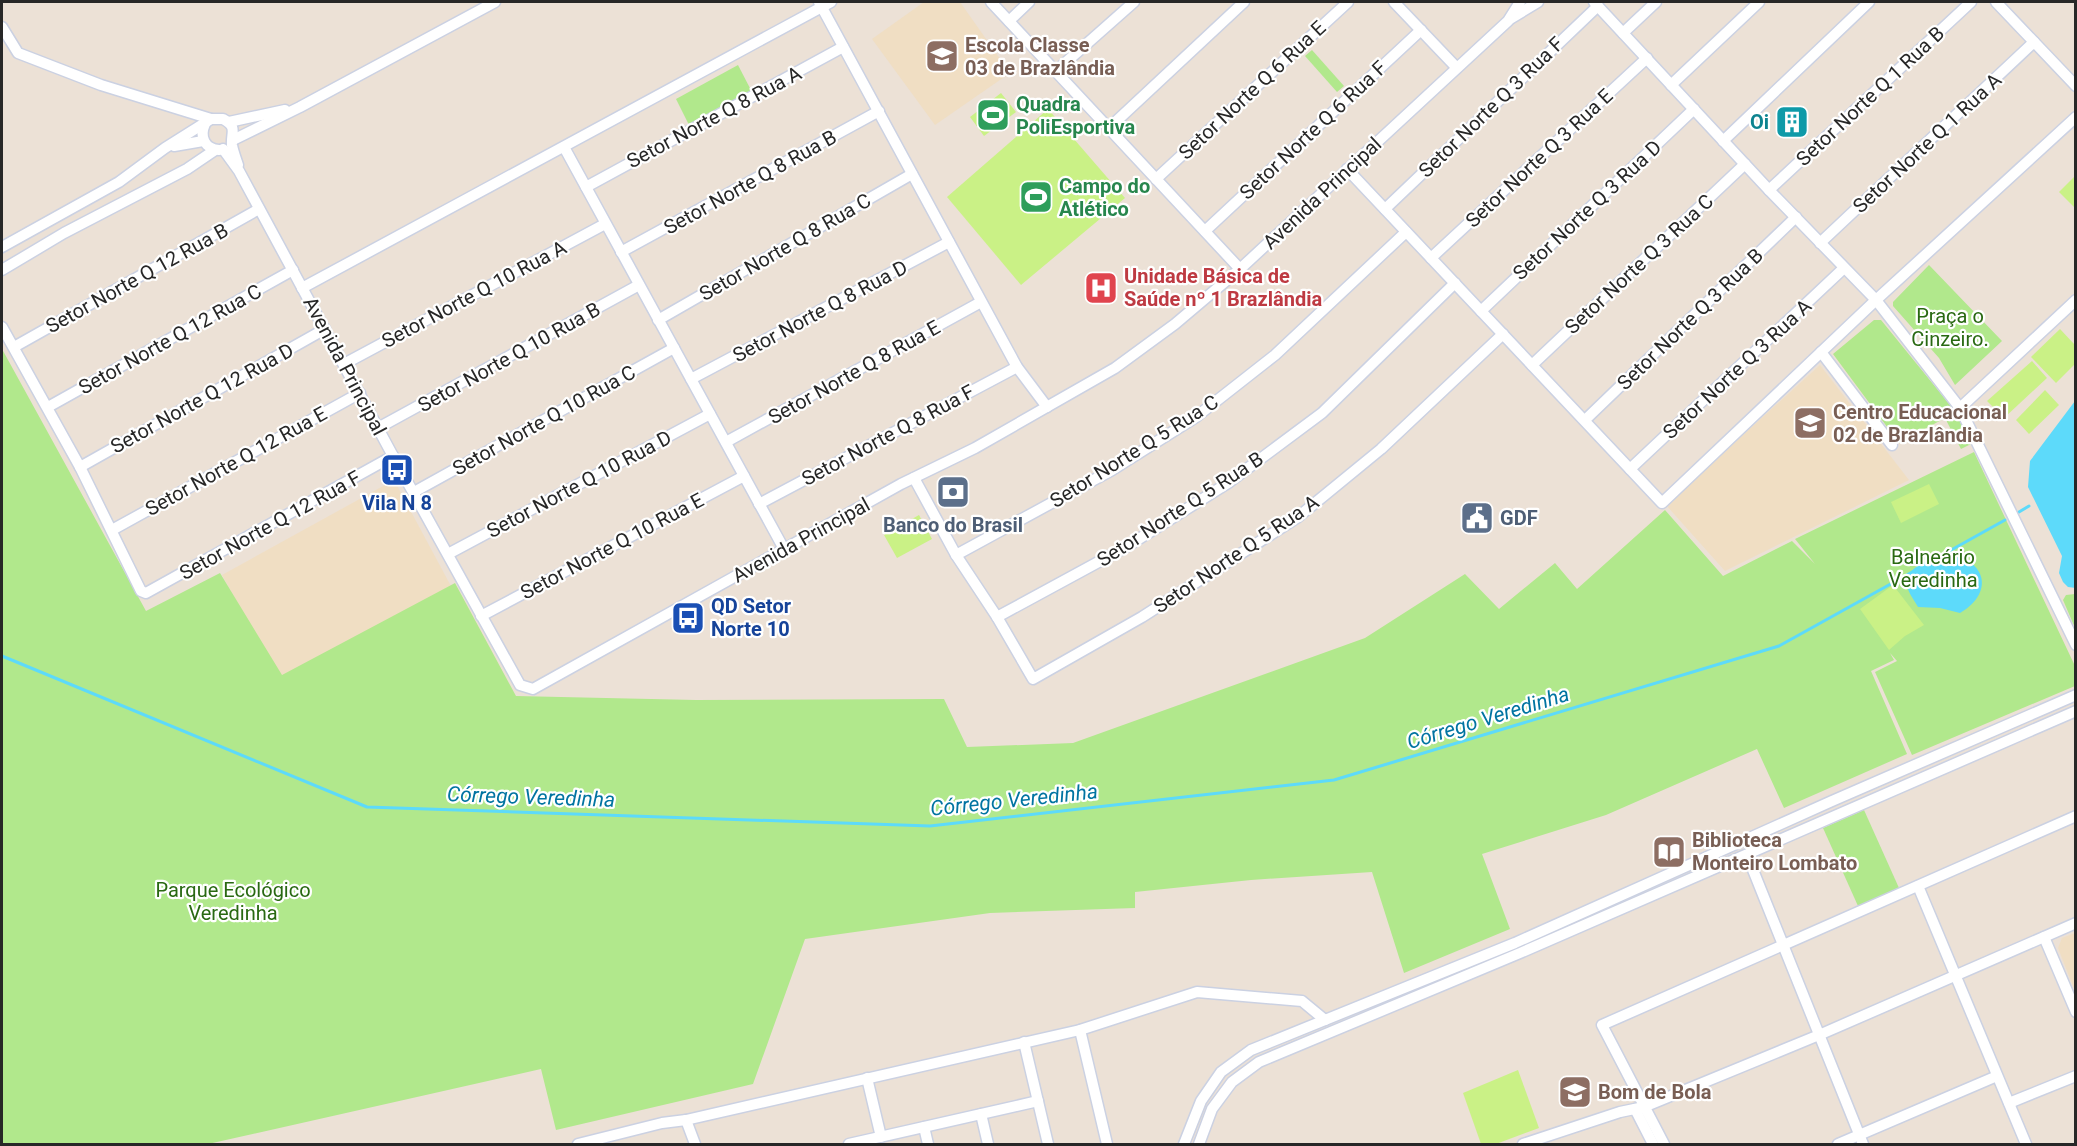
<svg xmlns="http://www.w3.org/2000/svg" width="2077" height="1146" viewBox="0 0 2077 1146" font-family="Roboto,sans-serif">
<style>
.education{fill:#f0dec3}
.green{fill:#b1e88c}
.pitch{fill:#caf186}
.water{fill:#5ddafa}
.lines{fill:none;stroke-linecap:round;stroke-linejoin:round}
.stream{stroke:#5ddafa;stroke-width:3}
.minor-casing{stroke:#cbd1e2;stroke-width:13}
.minor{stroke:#fff;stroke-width:10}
.labels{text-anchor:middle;stroke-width:4.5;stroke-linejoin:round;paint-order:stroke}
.education-label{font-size:20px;font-weight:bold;fill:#785e54;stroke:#fff;text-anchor:start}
.street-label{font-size:20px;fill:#272727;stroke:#fff}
.leisure-label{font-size:20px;font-weight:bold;fill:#27864d;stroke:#fff;text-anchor:start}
.culture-label{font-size:20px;font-weight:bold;fill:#0d838f;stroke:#fff;text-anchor:end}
.health-label{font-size:20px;font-weight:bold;fill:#be3a42;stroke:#fff;text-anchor:start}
.park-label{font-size:20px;fill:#296912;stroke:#fff}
.transit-label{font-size:20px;font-weight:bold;fill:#164399;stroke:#fff}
.service-label{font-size:20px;font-weight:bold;fill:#4e5e75;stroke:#fff;text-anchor:start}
.water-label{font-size:21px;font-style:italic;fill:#0174a1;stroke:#fff}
</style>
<rect width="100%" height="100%" fill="#ece1d6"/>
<g class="education">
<path d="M924 2H960L1010 73 935 125 872 39Z"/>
<path d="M1820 365 1909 480 1725 571 1666 505Z"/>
<path d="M394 480 452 588 281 681 222 575Z"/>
<path d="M2075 933V991L2058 948 2062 938Z"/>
</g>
<g class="green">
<path d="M1312 50 1344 86 1337 92 1305 56Z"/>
<path d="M738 65 753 94 690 127 676 99Z"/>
<path d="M1929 265 2002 341 1955 385 1939 358 1893 306V302Z"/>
<path d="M1874 320H1881L1955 411 1971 444 1961 449 1945 418 1899 443 1833 354Z"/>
<path d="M2 349 146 611 220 573 282 675 455 583 516 696 696 700 944 699 967 747 1073 743 1365 638 1465 574 1499 609 1555 563 1577 589 1665 510 1723 576 1792 541 1815 564 1795 539 1974 452 2075 666V686L1912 755 1875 672 1897 661 1890 653 1894 660 1871 671 1907 754 1784 808 1757 749 1606 815 1482 854 1510 929 1404 973 1372 872 1251 880 1135 892V908L990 913 805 939 753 1084 556 1130 541 1069 208 1144H2Z"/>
<path d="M2075 594H2076L2075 628 2063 600 2066 595Z"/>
<path d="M1864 810 1899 888 1858 906 1823 828Z"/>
</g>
<g class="pitch">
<path d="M1001 93 1016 112 984 136 970 117Z"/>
<path d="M1048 109 1125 198 1021 285 947 197Z"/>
<path d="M2075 176 2076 177 2075 208 2059 192Z"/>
<path d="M2060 329 2075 345V364L2056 383 2031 357Z"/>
<path d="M2032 361 2047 378 2004 418 1987 401Z"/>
<path d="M2045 390 2059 405 2029 434 2016 420Z"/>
<path d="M1929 484 1939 504 1901 523 1891 502Z"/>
<path d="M919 515 932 539 897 558 884 535Z"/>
<path d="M1893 585 1924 625 1905 636 1889 650 1860 609Z"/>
<path d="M1518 1070 1539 1128 1496 1144H1481L1463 1093Z"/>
</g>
<g class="water">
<path d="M2075 401 2076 588 2068 587 2063 582 2059 573 2062 556 2028 487 2030 461Z"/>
<path d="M1946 556C1984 556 1997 592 1960 613L1940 608 1918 607C1915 601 1908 593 1907 585 1904 567 1932 558 1946 556Z"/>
</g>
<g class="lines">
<g class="stream">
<path d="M2019 512 2029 506"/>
<path d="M1935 559 2005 520"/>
<path d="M2 656 367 807 930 826 1334 780 1779 646 1914 571"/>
</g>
<g class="minor-casing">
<g id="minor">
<path d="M819 2 1017 367 1047 407"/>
<path d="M991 2 1240 269"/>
<path d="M1394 2 1456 67"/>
<path d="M1594 2 1769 190 1876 300 1960 408 2076 645"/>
<path d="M1996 2 2076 86"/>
<path d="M1510 19 1538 2"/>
<path d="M1009 21 1029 2"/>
<path d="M2 27 18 53 101 85 211 119"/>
<path d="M1623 33 1656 2"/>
<path d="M1056 71 1134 2"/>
<path d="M1671 85 1759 2"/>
<path d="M229 122 285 110"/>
<path d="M205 124C199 137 205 149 219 150"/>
<path d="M1109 128 1244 2"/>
<path d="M233 140 300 107 495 2"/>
<path d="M1723 141 1869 2"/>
<path d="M174 146 203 141"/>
<path d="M564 147 784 549"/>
<path d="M223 149 239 171 393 456 520 685 533 689 901 484 975 448 1115 368 1175 324 1240 269 1508 21 1520 2"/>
<path d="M1347 169 1662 503 1876 300 2076 117"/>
<path d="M1156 179 1348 2"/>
<path d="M586 187 843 47"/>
<path d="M1769 190 1971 2"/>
<path d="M1385 209 1598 6"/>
<path d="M1205 231 1421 30"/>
<path d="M1820 243 2034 42"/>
<path d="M2 247 119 182 165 148 211 119H223C238 127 231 132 232 145 233 151 236 159 238 165"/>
<path d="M621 252 879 111"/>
<path d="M1431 258 1647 58"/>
<path d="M2 270 64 233 187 169 215 150"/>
<path d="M302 288 831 2"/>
<path d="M1481 311 1694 109"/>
<path d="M658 320 912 174"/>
<path d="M2 327 80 467 141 591 146 593 393 456"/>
<path d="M14 347 259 209"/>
<path d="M1821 352 1892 445"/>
<path d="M344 364 605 224"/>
<path d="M1532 365 1745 164"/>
<path d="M691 379 949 242"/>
<path d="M48 407 293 270"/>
<path d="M1960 408 2076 300"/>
<path d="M1585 420 1796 217"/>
<path d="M378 428 639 285"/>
<path d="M726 442 981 302"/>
<path d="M80 467 325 329"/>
<path d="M1630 469 1844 268"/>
<path d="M914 478 956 555 997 617 1033 679 1142 617 1298 517 1381 449 1503 334"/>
<path d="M414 492 674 348"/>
<path d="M759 504 1017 367"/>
<path d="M112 530 360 393"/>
<path d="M448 554 710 414"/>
<path d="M956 555 1112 470 1196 417 1275 355 1406 232"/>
<path d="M481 616 744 476"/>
<path d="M997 617 1126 547 1228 483 1322 413 1455 283"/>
<path d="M1747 855 1863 1144"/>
<path d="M1918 886 2026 1144"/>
<path d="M2044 937 2076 1012"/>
<path d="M1080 1030 1107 1144"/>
<path d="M1024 1042 1048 1144"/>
<path d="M867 1078 881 1137"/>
<path d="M2009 1103 2076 1076"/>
<path d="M1635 1109 1653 1144"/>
<path d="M981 1114 988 1144"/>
<path d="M686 1120 695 1144"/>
<path d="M924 1127 928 1144"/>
<path d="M578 1144 662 1123 686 1120 1080 1030 1197 992 1302 1001 1325 1020"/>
<path d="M849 1144 1038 1101"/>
<path d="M1184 1144 1201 1101 1221 1072 1251 1050 1515 943 1832 801 2076 695"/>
<path d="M1199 1144 1212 1109 1232 1082 1259 1062 1520 953 2076 711"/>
<path d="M1523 1144 1620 1112 1644 1107 1819 1035 2076 923"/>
<path d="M1664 1144 1602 1025 2076 816"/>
<path d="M1838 1144 1997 1076"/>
</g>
</g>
<use href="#minor" class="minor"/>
</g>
<defs>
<g id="school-square" transform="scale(1.725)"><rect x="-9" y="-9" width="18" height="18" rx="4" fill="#8d6e63" stroke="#fff"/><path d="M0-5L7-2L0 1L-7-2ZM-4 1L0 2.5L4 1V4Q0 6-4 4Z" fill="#fff"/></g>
<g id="stadium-square" transform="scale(1.725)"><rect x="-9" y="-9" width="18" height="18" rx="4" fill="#2e9e5b" stroke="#fff"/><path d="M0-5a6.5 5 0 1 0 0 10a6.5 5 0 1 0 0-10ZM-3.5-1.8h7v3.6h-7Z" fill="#fff"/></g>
<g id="building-square" transform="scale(1.725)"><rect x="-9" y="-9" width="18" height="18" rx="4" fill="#0f9aa8" stroke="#fff"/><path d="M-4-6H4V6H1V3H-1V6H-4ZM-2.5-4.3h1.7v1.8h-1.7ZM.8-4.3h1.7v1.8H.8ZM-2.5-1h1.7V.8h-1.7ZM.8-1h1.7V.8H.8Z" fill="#fff"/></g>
<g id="hospital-square" transform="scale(1.725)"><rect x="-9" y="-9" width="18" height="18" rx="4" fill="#e0444e" stroke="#fff"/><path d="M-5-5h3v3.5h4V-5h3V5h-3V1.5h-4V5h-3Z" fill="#fff"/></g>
<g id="bus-square" transform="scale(1.725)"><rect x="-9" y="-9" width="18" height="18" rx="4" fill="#1a4fb4" stroke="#fff"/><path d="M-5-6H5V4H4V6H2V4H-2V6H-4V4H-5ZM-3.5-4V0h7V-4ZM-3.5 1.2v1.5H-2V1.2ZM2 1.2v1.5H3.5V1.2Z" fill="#fff"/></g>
<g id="bank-square" transform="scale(1.725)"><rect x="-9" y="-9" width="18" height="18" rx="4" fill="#5c6f8a" stroke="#fff"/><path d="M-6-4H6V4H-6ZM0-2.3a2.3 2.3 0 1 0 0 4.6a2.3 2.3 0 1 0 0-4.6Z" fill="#fff"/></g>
<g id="civic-square" transform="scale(1.725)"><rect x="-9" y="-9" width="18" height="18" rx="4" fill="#5c6f8a" stroke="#fff"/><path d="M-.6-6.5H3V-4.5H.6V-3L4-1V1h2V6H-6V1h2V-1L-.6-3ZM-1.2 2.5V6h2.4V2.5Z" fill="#fff"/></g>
<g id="library-square" transform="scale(1.725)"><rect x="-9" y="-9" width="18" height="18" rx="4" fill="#8d6e63" stroke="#fff"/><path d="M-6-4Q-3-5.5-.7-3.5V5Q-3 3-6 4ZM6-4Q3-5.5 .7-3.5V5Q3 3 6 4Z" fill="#fff"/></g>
</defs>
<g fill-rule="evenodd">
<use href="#school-square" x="942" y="56"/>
<use href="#stadium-square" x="993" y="115"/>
<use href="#building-square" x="1792" y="122"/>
<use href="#stadium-square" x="1036" y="197"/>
<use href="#hospital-square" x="1101" y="288"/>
<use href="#school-square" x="1810" y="423"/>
<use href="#bus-square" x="397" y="470"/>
<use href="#bank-square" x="953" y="492"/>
<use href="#civic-square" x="1477" y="518"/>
<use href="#bus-square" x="688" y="618"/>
<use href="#library-square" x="1669" y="852"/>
<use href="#school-square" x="1575" y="1092"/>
</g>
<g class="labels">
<g class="education-label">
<text x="965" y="52">Escola Classe<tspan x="965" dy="23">03 de Brazlândia</tspan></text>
<text x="1833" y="419">Centro Educacional<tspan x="1833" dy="23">02 de Brazlândia</tspan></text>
<text x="1692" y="847">Biblioteca<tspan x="1692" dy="23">Monteiro Lombato</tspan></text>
<text x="1598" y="1099">Bom de Bola</text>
</g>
<g class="street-label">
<text transform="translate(1252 90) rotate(-43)" y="7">Setor Norte Q 6 Rua E</text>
<text transform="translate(1870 96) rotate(-43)" y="7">Setor Norte Q 1 Rua B</text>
<text transform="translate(1491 107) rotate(-44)" y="7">Setor Norte Q 3 Rua F</text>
<text transform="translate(714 117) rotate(-28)" y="7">Setor Norte Q 8 Rua A</text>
<text transform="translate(1313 130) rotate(-43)" y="7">Setor Norte Q 6 Rua F</text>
<text transform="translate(1927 143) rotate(-43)" y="7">Setor Norte Q 1 Rua A</text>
<text transform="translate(1539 158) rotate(-43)" y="7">Setor Norte Q 3 Rua E</text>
<text transform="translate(750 182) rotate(-29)" y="7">Setor Norte Q 8 Rua B</text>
<text transform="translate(1322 193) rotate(-43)" y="7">Avenida Principal</text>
<text transform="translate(1587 210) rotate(-43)" y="7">Setor Norte Q 3 Rua D</text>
<text transform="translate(785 247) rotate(-30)" y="7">Setor Norte Q 8 Rua C</text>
<text transform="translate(1639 264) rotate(-43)" y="7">Setor Norte Q 3 Rua C</text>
<text transform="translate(137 278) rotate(-29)" y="7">Setor Norte Q 12 Rua B</text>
<text transform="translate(474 294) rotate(-28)" y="7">Setor Norte Q 10 Rua A</text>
<text transform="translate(820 311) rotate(-28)" y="7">Setor Norte Q 8 Rua D</text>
<text transform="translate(1690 319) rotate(-44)" y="7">Setor Norte Q 3 Rua B</text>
<text transform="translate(170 339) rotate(-29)" y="7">Setor Norte Q 12 Rua C</text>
<text transform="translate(509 357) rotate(-29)" y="7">Setor Norte Q 10 Rua B</text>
<text transform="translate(345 366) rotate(62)" y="7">Avenida Principal</text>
<text transform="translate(1737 369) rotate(-43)" y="7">Setor Norte Q 3 Rua A</text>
<text transform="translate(854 372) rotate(-29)" y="7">Setor Norte Q 8 Rua E</text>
<text transform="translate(202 398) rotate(-29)" y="7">Setor Norte Q 12 Rua D</text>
<text transform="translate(544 420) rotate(-29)" y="7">Setor Norte Q 10 Rua C</text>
<text transform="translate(888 435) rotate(-28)" y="7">Setor Norte Q 8 Rua F</text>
<text transform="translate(1134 451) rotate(-32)" y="7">Setor Norte Q 5 Rua C</text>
<text transform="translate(236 461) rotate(-29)" y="7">Setor Norte Q 12 Rua E</text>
<text transform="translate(579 484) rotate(-28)" y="7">Setor Norte Q 10 Rua D</text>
<text transform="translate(1180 509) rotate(-33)" y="7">Setor Norte Q 5 Rua B</text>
<text transform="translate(270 525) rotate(-29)" y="7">Setor Norte Q 12 Rua F</text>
<text transform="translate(801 540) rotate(-29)" y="7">Avenida Principal</text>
<text transform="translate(612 546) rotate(-28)" y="7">Setor Norte Q 10 Rua E</text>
<text transform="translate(1236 554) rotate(-34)" y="7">Setor Norte Q 5 Rua A</text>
</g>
<g class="leisure-label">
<text x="1016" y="111">Quadra<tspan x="1016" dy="23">PoliEsportiva</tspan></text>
<text x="1059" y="193">Campo do<tspan x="1059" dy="23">Atlético</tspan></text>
</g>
<g class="culture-label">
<text x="1769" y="129">Oi</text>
</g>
<g class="health-label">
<text x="1124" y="283">Unidade Básica de<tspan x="1124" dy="23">Saúde nº 1 Brazlândia</tspan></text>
</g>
<g class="park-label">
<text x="1950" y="323">Praça o<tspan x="1950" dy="23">Cinzeiro.</tspan></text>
<text x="1933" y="564">Balneário<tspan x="1933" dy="23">Veredinha</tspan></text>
<text x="233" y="897">Parque Ecológico<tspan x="233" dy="23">Veredinha</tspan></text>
</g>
<g class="transit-label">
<text x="397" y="510">Vila N 8</text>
<text x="711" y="613" text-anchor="start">QD Setor<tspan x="711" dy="23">Norte 10</tspan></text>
</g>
<g class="service-label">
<text x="1500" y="525">GDF</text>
<text x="953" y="532" text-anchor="middle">Banco do Brasil</text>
</g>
<g class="water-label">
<text transform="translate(1488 718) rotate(-17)" y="7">Córrego Veredinha</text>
<text transform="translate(531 797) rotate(2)" y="7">Córrego Veredinha</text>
<text transform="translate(1014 800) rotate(-6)" y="7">Córrego Veredinha</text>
</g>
</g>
<rect width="2077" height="1146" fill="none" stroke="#272727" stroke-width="6"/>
</svg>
